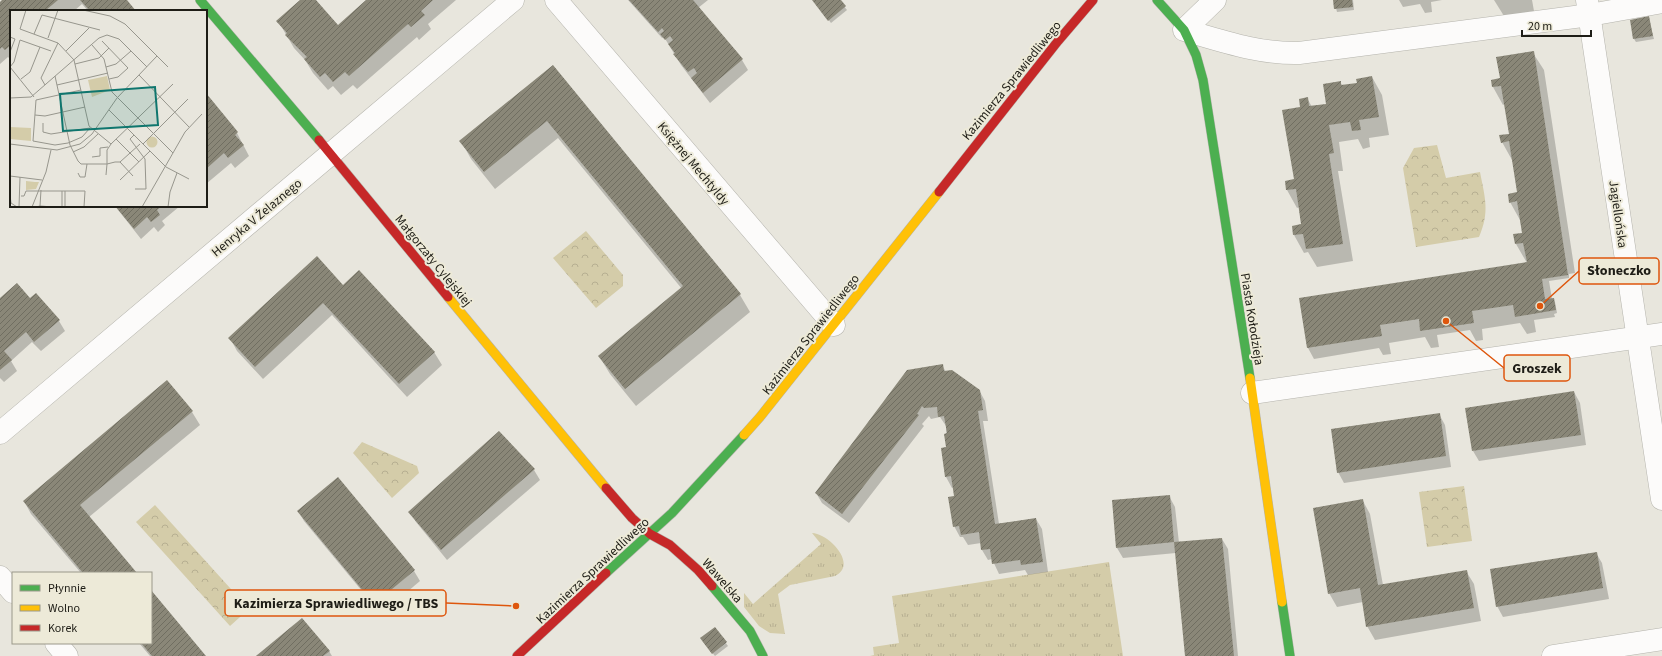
<svg xmlns="http://www.w3.org/2000/svg" width="1662" height="656" viewBox="0 0 1662 656" font-family="'Source Sans 3',sans-serif">
<style>
.grass{fill:url(#grass-tufts)}
.park{fill:url(#park-crowns)}
.shadow{fill:#0003}
.building{fill:url(#building-hatch)}
.lines{fill:none;stroke-linecap:round;stroke-linejoin:round}
.street-casing{stroke:#b4b3ac;stroke-width:23}
.fast-casing{stroke:#b4b3ac;stroke-width:10}
.slow-casing{stroke:#b4b3ac;stroke-width:10}
.jam-casing{stroke:#b4b3ac;stroke-width:10}
.street{stroke:#fcfbfa;stroke-width:22}
.fast{stroke:#4caf50;stroke-width:9}
.slow{stroke:#ffc107;stroke-width:9}
.jam{stroke:#c62828;stroke-width:9}
.labels{text-anchor:middle;stroke-width:4;stroke-linejoin:round;paint-order:stroke}
.street-label{font-size:13px;fill:#1e1d16;stroke:#edead8}
.inset-road{fill:none;stroke:#97968d;stroke-width:1}
.view{fill:#0f766e;fill-opacity:0.15;stroke:#0f766e;stroke-width:2}
.inset-edge{fill:none;stroke:#1e1d16;stroke-width:2}
.leader{fill:none;stroke:#de560c;stroke-width:1.5}
.callout-dot{fill:#de560c;stroke:#edead8;stroke-width:1.5}
.callout{fill:#edead8;stroke:#de560c;stroke-width:1.5}
.callout-label{font-size:14px;text-anchor:middle;font-weight:bold;fill:#1e1d16}
</style>
<defs>
<pattern id="grass-tufts" width="24" height="20" patternUnits="userSpaceOnUse"><rect width="24" height="20" fill="#d4cca9"/><path d="M3 7l-1-3M5 7V3M7 7l1-3M15 17l-1-3M17 17v-4M19 17l1-3" fill="none" stroke="#b6af91"/></pattern>
<pattern id="park-crowns" width="20" height="18" patternUnits="userSpaceOnUse"><rect width="20" height="18" fill="#d4cca9"/><path d="M2 6a3 3 0 1 1 6 0M12 15a3 3 0 1 1 6 0" fill="none" stroke="#b6af91"/></pattern>
<pattern id="building-hatch" width="6" height="6" patternUnits="userSpaceOnUse"><rect width="6" height="6" fill="#8a8778"/><path d="M-1 1l2-2M0 6l6-6M5 7l2-2" fill="none" stroke="#706e61"/></pattern>
</defs>
<rect width="100%" height="100%" fill="#e8e6dd"/>
<g class="grass">
<path d="M812 533C830 534 858 565 835 576L790 585 778 594 785 634 770 633 759 626 744 607V593L753 604 821 544Z"/>
<path d="M1109 562 1123 656H870L874 655 873 647 899 643 892 596Z"/>
</g>
<g class="park">
<path d="M1437 145 1446 178 1480 172C1485 198 1490 212 1479 237L1416 247 1403 168 1414 148Z"/>
<path d="M586 231 623 275V286L596 308 553 258Z"/>
<path d="M362 442 417 466 419 473 392 498 353 453Z"/>
<path d="M1464 486 1472 541 1427 547 1419 492Z"/>
<path d="M155 505 249 609 230 626 136 522Z"/>
</g>
<g class="shadow">
<path d="M4 0H125L135 11H88L82 4 74 11H67L66 9 63 11H11V60L8 57 0 64V3Z"/>
<path d="M301 0H315L338 26 367 0H456L428 24 431 29 419 40 417 37 357 89 353 85 341 95 333 86 328 90 313 73 305 60 294 48 278 21Z"/>
<path d="M628 0H708L698 8 742 60 748 70 710 103 681 65 664 37 662 38Z"/>
<path d="M814 0H839L847 10 831 23Z"/>
<path d="M1334 0H1353L1354 10 1337 12Z"/>
<path d="M1399 0H1442L1431 2 1432 12 1425 13 1420 4 1403 7Z"/>
<path d="M1494 0H1532L1534 11 1504 16Z"/>
<path d="M1648 17 1654 39 1636 42 1634 39Z"/>
<path d="M1533 53 1544 70 1575 273 1569 274V278L1549 281 1552 299 1555 302 1557 313 1554 314 1555 317 1534 320 1536 332 1527 334 1520 323 1482 329 1483 340 1476 341 1470 330 1437 335 1439 347 1431 348 1425 337 1389 343 1391 354 1383 355 1379 348 1314 359 1308 348 1300 299 1527 263 1516 244 1523 233 1520 220 1510 202 1519 193 1513 160H1512L1502 142 1510 135 1505 104 1503 105 1493 87 1492 81 1501 79Z"/>
<path d="M553 66 740 295 750 312 636 406 610 374 599 356 682 289 558 138 495 189 471 159 461 141Z"/>
<path d="M1372 77 1382 95 1389 135 1369 138 1370 147 1363 149 1358 139 1339 142 1343 171H1338L1353 261 1317 267 1308 252 1304 253 1294 235 1293 227 1302 225 1299 207 1297 208 1287 190 1286 182 1295 180 1301 108 1307 98 1312 107 1327 105 1340 82 1343 86 1358 84Z"/>
<path d="M206 96 237 133 249 156 235 168 231 163 206 184Z"/>
<path d="M115 206H180L162 221 165 225 158 232 154 227 141 239Z"/>
<path d="M343 286 434 352 442 365 407 397 332 315 263 379 237 351 230 338Z"/>
<path d="M0 299H30L59 321 65 331 41 351 32 342 11 361 17 371 4 382 0 378Z"/>
<path d="M942 365 946 372 979 390 985 401 988 421H983L999 524 1036 519 1042 529 1048 572 1028 575 1025 570 999 574 992 559 988 560 982 550 981 543 968 545 963 537H960L954 526 955 497 954 487 952 488 946 477 942 448H947L946 426 940 417 931 419 929 416 922 424 924 426 849 523 822 503 816 493Z"/>
<path d="M167 382 192 412 200 425 89 517 136 573H81L31 514 24 501Z"/>
<path d="M1574 392 1580 403 1586 445 1479 461 1473 451Z"/>
<path d="M1439 414 1445 425 1451 467 1344 483 1338 472Z"/>
<path d="M534 470 540 480 447 560 416 522 410 512Z"/>
<path d="M1169 496 1175 507 1179 543 1222 539 1228 549 1238 656H1186L1176 553 1123 558 1117 548Z"/>
<path d="M1363 501 1370 514 1383 585 1466 571 1474 584 1481 621 1375 640 1367 626 1363 602 1337 607 1329 593Z"/>
<path d="M298 511 414 571 420 581 381 614 304 521Z"/>
<path d="M1596 553 1602 563 1609 599 1503 617 1497 606Z"/>
<path d="M151 591 205 656H150L139 643H151Z"/>
<path d="M715 628 728 646 715 656 703 642Z"/>
<path d="M329 651 332 656H258Z"/>
</g>
<g class="building">
<path d="M2 0H58L46 10 47 11H11V45L5 50 2 47 0 49V2Z"/>
<path d="M80 0H127L136 11H90Z"/>
<path d="M300 0H316L338 25 366 0H433L421 11 425 15 411 27 408 24 349 76 345 72 333 82 325 73 320 77 304 59 307 57 285 35 287 33 276 21Z"/>
<path d="M629 0H693L743 59 703 93 691 78 697 73 694 68 688 72 673 54 675 53 668 44 673 40 670 36 665 40 660 34 664 31 662 28 658 32Z"/>
<path d="M812 0H841L846 6 828 21Z"/>
<path d="M1333 0H1352L1353 7 1334 9Z"/>
<path d="M1649 16 1653 36 1633 39 1630 20Z"/>
<path d="M1534 51 1568 275 1542 279 1545 299 1554 298 1556 310 1515 317 1513 305 1472 311 1474 323 1420 331 1419 319 1380 325 1382 336 1307 348 1299 298 1527 262 1523 243 1515 244 1513 234 1522 233 1517 201 1509 203 1508 194 1517 192 1509 141 1501 143 1499 135 1509 134 1501 86 1492 87 1491 80 1500 78 1496 57Z"/>
<path d="M553 65 741 294 625 389 598 356 683 286 547 121 484 172 459 141Z"/>
<path d="M1372 76 1379 117 1359 120 1361 130 1352 131 1350 122 1329 125 1334 153 1329 154 1343 244 1306 249 1303 234 1293 235 1292 226 1301 224 1296 189 1286 190 1285 181 1294 179 1282 110 1300 107 1299 99 1308 97 1309 106 1326 104 1323 84 1341 81V85L1357 83 1356 79Z"/>
<path d="M206 93 238 132 235 135 244 145 228 158 224 153 206 169Z"/>
<path d="M115 206H162L157 210 160 215 151 222 147 217 134 229Z"/>
<path d="M317 256 343 285 359 270 435 352 399 384 323 303 255 367 228 338Z"/>
<path d="M17 283 30 298 36 293 60 320 34 342 26 332 4 351 12 360 0 370V298Z"/>
<path d="M943 364 944 371 952 370 980 390 983 410 978 411 995 524 1036 518 1043 562 1021 565 1020 560 992 564 990 549 981 550 979 532 961 535 959 526 953 527 948 497 954 496 951 476 945 477 941 448 946 447 944 434 947 433 944 416 938 417 937 407 924 408 922 406 917 414 919 415 842 514 815 493 907 370Z"/>
<path d="M167 380 193 411 80 505 137 573H83L23 501Z"/>
<path d="M1574 391 1581 435 1472 451 1465 408Z"/>
<path d="M1440 413 1446 456 1337 473 1331 429Z"/>
<path d="M499 431 535 469 441 550 408 512Z"/>
<path d="M338 477 415 570 374 604 297 511Z"/>
<path d="M1170 495 1174 542 1116 548 1112 500Z"/>
<path d="M1363 499 1378 585 1467 570 1474 608 1366 627 1360 588 1328 594 1313 508Z"/>
<path d="M1222 538 1234 656H1185L1174 542Z"/>
<path d="M1597 552 1603 588 1496 607 1490 569Z"/>
<path d="M151 590 206 656H152L141 643H151Z"/>
<path d="M302 618 330 651 323 656H256Z"/>
<path d="M715 627 727 642 712 654 700 638Z"/>
</g>
<g class="lines">
<g class="street-casing">
<g id="street">
<path d="M556 0 834 325"/>
<path d="M1215 0 1184 30C1222 41 1259 54 1299 53L1590 15 1662 2"/>
<path d="M1587 0 1662 499"/>
<path d="M1252 393 1662 334"/>
<path d="M0 433 513 0"/>
<path d="M0 577 13 592"/>
<path d="M56 643 67 656"/>
<path d="M1553 656 1662 639"/>
</g>
</g>
<g class="fast-casing">
<g id="fast">
<path d="M200 0 319 140"/>
<path d="M1157 0 1184 30 1196 55 1203 80 1250 378"/>
<path d="M606 573 672 513 744 435"/>
<path d="M712 586 750 631 763 656"/>
<path d="M1282 602 1290 656"/>
</g>
</g>
<g class="slow-casing">
<g id="slow">
<path d="M448 297 606 488"/>
<path d="M1250 378 1282 602"/>
<path d="M744 435 760 417 939 192"/>
</g>
</g>
<g class="jam-casing">
<g id="jam">
<path d="M319 140 448 297"/>
<path d="M939 192 1058 41 1093 0"/>
<path d="M606 488 632 518 650 534 670 545 698 570 712 586"/>
<path d="M517 656 606 573"/>
</g>
</g>
<use href="#street" class="street"/>
<use href="#fast" class="fast"/>
<use href="#slow" class="slow"/>
<use href="#jam" class="jam"/>
</g>
<g class="labels">
<g class="street-label">
<text transform="translate(1011 80) rotate(-51)" y="5">Kazimierza Sprawiedliwego</text>
<text transform="translate(694 163) rotate(50)" y="5">Księżnej Mechtyldy</text>
<text transform="translate(1619 214) rotate(82)" y="5">Jagiellońska</text>
<text transform="translate(256 217) rotate(-40)" y="5">Henryka V Żelaznego</text>
<text transform="translate(434 260) rotate(51)" y="5">Małgorzaty Cylejskiej</text>
<text transform="translate(1253 319) rotate(81)" y="5">Piasta Kołodzieja</text>
<text transform="translate(810 334) rotate(-52)" y="5">Kazimierza Sprawiedliwego</text>
<text transform="translate(592 570) rotate(-43)" y="5">Kazimierza Sprawiedliwego</text>
<text transform="translate(723 580) rotate(49)" y="5">Wawelska</text>
</g>
</g>
<g transform="translate(10 10)">
<rect width="197" height="197" fill="#e8e6dd"/>
<path d="M97 66 100 80 82 87 78 70Z" fill="#d4cca9"/>
<path d="M136.5 132a5.5 5.5 0 1 1 11 0a5.5 5.5 0 1 1-11 0ZM16 171 25 172H29L26 179 16 180Z" fill="#d4cca9"/>
<path d="M0 117 21 118V131L0 129Z" fill="#d4cca9"/>
<path class="inset-road" d="M16 0 10 19 48 33 64 50 79 116 101 134 97 140V154H71L68 151 60 135 45 66M73 0 100 6 115 14 158 57M24 24 32 5 90 20M0 27 5 29 0 42M38 28 48 0M92 31 118 58 108 67 99 69M82 35 94 49 102 82 163 143M56 41 79 18M65 54 89 48 99 38M0 57 4 52 10 30 41 41M0 57 24 87M96 57 106 54 121 41M129 65 179 117M11 69 20 62 30 37M35 75 31 68 48 33M47 75 98 63M0 88 21 87 89 28 97 25 109 29 137 57M26 90 23 131 45 135 58 133 72 127 80 118M26 90 71 80M99 100 156 157 179 169M25 105 35 106 75 97M33 113V122L41 124 80 118M124 125 120 129 135 149 136 179H125M106 129 129 152M0 134 47 140 70 134 82 124 107 88 147 46M101 134 163 74M133 134 178 89M63 142 74 137 88 124M82 147 90 146V138L98 137M110 152 130 134M68 163 70 167H75L77 154M96 165 97 154 105 152H110L123 166M0 166 32 170M110 170 140 141M52 181V197M0 185 1 193 7 197M11 186H14L16 181H75L74 197M30 196 43 197M9 197 10 167M22 197 36 162 41 140M26 197 30 196 31 180M55 197V181M132 197 175 122 192 104M158 197 160 182 167 163"/>
<path class="view" d="M145 77 148 115 53 121 50 84Z"/>
<rect width="197" height="197" class="inset-edge"/>
</g>
<path class="leader" d="M1540 306L1579 271M1446 321L1504 368M516 606L446 603"/>
<g class="callout-dot">
<circle cx="1540" cy="306" r="4"/>
<circle cx="1446" cy="321" r="4"/>
<circle cx="516" cy="606" r="4"/>
</g>
<g class="callout">
<rect x="1579" y="258" width="80" height="26" rx="4"/>
<rect x="1504" y="355" width="66" height="26" rx="4"/>
<rect x="225" y="590" width="221" height="26" rx="4"/>
</g>
<g class="callout-label">
<text x="1619" y="275">Słoneczko</text>
<text x="1537" y="373">Groszek</text>
<text x="336" y="608">Kazimierza Sprawiedliwego / TBS</text>
</g>
<rect x="12" y="572" width="140" height="72" fill="#edead8" stroke="#9a988a"/>
<rect x="20" y="585" width="20" height="6" fill="#4caf50" stroke="#9a988a"/>
<text x="48" y="592" font-size="12" fill="#1e1d16">Płynnie</text>
<rect x="20" y="605" width="20" height="6" fill="#ffc107" stroke="#9a988a"/>
<text x="48" y="612" font-size="12" fill="#1e1d16">Wolno</text>
<rect x="20" y="625" width="20" height="6" fill="#c62828" stroke="#9a988a"/>
<text x="48" y="632" font-size="12" fill="#1e1d16">Korek</text>
<path d="M1522 30v6h69v-6" fill="none" stroke="#1e1d16" stroke-width="2"/>
<text x="1528" y="30" font-size="12" fill="#1e1d16" stroke="#edead8" stroke-width="3" paint-order="stroke">20 m</text>
</svg>
